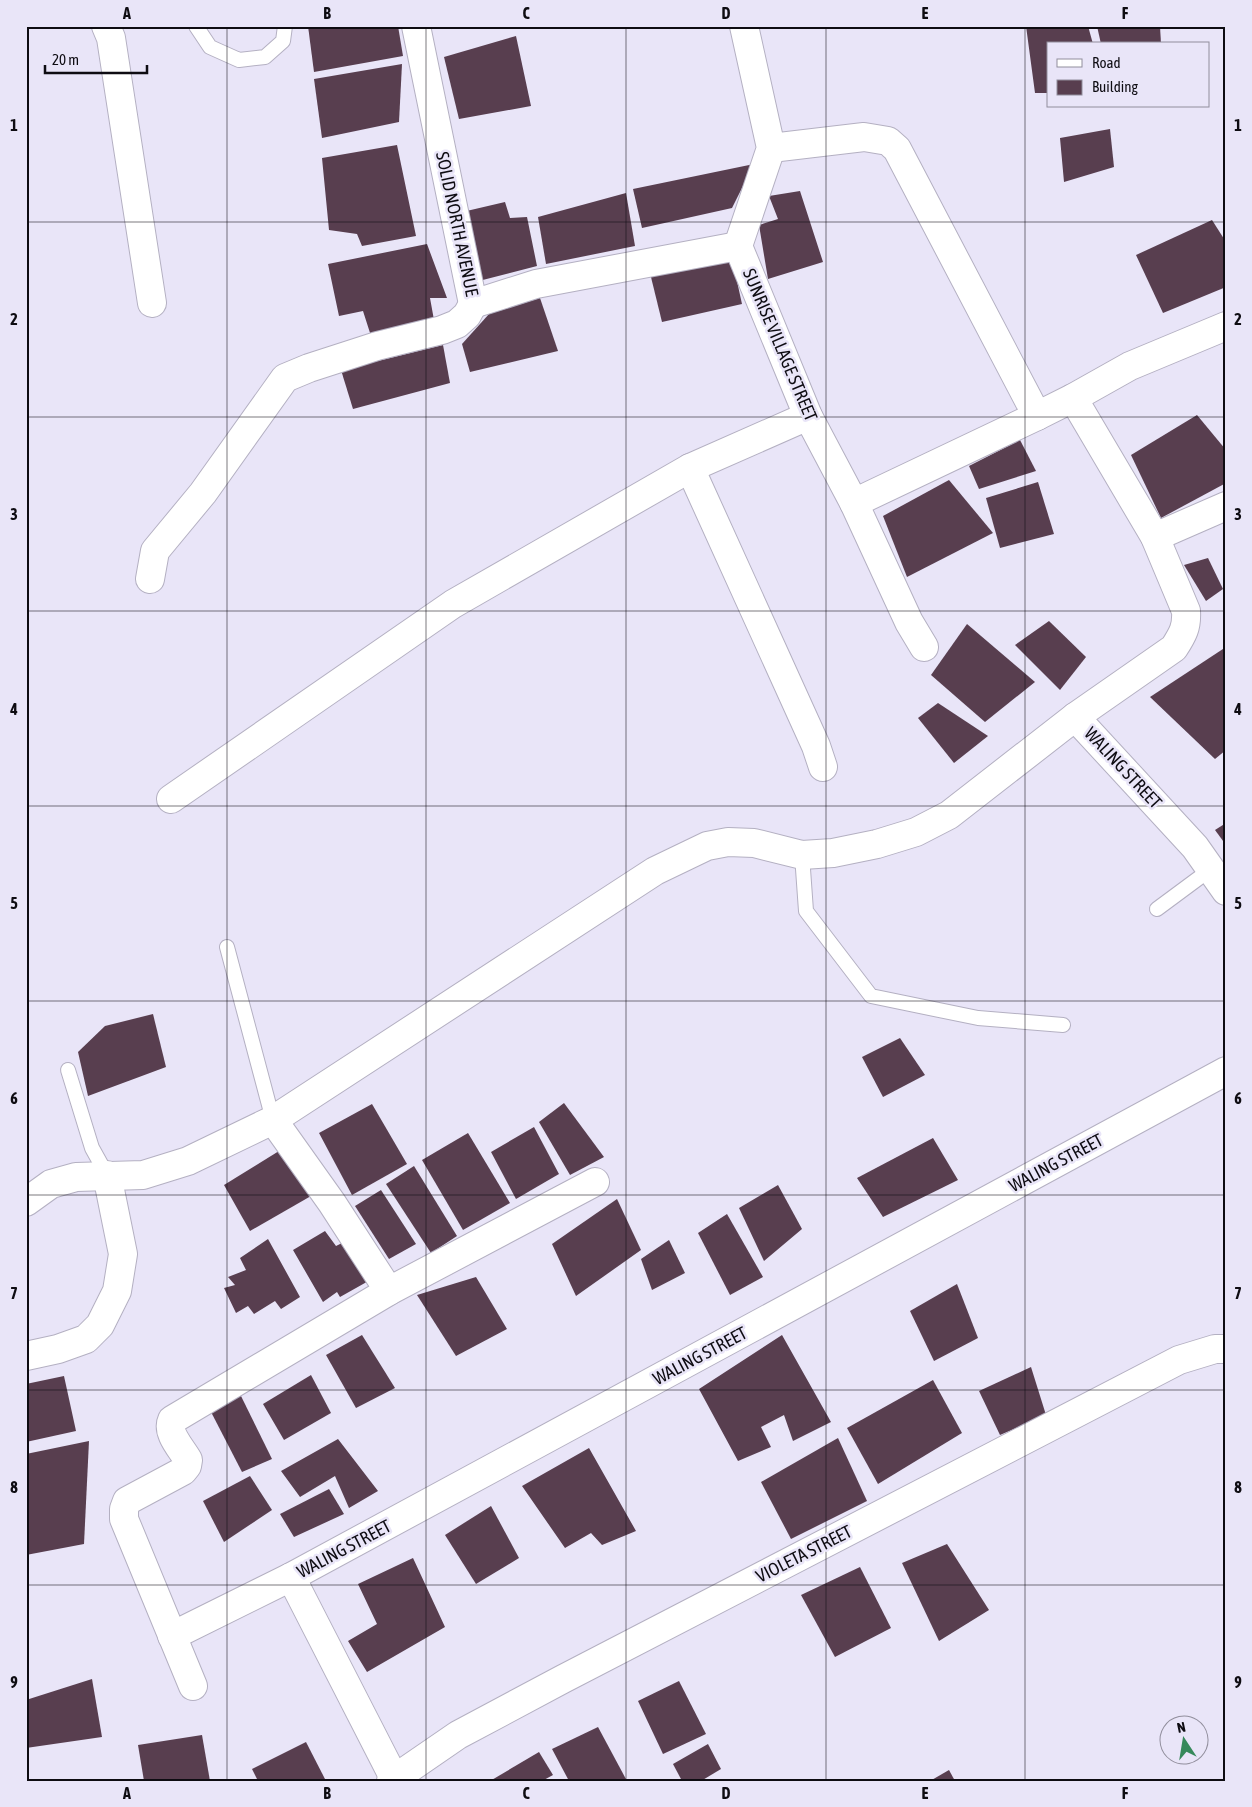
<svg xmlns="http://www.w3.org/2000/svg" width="1252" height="1807" viewBox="0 0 1252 1807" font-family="'Asap Condensed',sans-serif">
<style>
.building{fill:#583e4f}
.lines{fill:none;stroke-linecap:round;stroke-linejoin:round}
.service-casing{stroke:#b4b0c2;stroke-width:16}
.minor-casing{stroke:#b4b0c2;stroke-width:30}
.service{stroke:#fff;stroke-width:14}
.minor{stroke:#fff;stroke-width:28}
.grid{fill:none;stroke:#0e0c12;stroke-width:1;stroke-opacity:0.55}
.labels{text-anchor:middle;stroke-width:5;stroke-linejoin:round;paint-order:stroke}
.street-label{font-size:18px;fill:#0e0c12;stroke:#e9e5f8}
.neatline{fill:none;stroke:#0e0c12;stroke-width:2}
.grid-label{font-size:16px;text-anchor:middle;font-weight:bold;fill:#0e0c12}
</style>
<rect width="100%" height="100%" fill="#e9e5f8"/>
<g class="building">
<path d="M308 26H398L403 56 314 72Z"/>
<path d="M1026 26H1088L1093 44H1048V93H1035Z"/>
<path d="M1097 26H1160L1161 44H1101Z"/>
<path d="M516 36 531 106 459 119 444 57Z"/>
<path d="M402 64 399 122 322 138 314 79Z"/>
<path d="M1110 129 1114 167 1064 182 1060 138Z"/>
<path d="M397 145 416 236 362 246 357 234 329 230 322 158Z"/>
<path d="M754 164 732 208 642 228 633 189Z"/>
<path d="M800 191 823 262 768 279 759 225 778 219 769 196Z"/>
<path d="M626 193 635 246 546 264 538 217Z"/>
<path d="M505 202 510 218 527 217 537 266 471 283 458 213Z"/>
<path d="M1212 220 1226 242V287L1163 313 1136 255Z"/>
<path d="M427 244 447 298H430L434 320 371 336 363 311 339 316 328 264Z"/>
<path d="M731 254 742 304 662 322 650 273Z"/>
<path d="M540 298 558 351 470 372 462 344 489 314Z"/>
<path d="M443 345 450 383 353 409 341 370Z"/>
<path d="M1197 415 1226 450V483L1161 518 1131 455Z"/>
<path d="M1020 440 1036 471 979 489 969 466Z"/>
<path d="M949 480 993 533 907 577 883 516Z"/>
<path d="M1038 482 1054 534 1000 548 986 498Z"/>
<path d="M1208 558 1223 589 1206 601 1184 565Z"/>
<path d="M1049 621 1086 657 1060 690 1015 645Z"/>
<path d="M967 624 1035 682 985 722 931 675Z"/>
<path d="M1226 647V750L1215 759 1150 697Z"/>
<path d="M938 703 988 736 954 763 918 718Z"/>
<path d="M1226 823V845L1215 830Z"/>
<path d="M153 1014 166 1067 88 1096 78 1052 105 1026Z"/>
<path d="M900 1038 925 1075 883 1097 862 1057Z"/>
<path d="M564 1103 604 1157 570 1175 539 1122Z"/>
<path d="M372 1104 407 1164 352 1195 319 1133Z"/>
<path d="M534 1127 559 1174 516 1199 491 1152Z"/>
<path d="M468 1133 510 1203 463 1230 422 1160Z"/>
<path d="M933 1138 958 1180 883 1217 857 1178Z"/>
<path d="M279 1151 311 1196 250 1231 224 1185Z"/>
<path d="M414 1166 457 1236 431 1253 386 1184Z"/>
<path d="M778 1185 802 1229 764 1261 739 1208Z"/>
<path d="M381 1190 416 1244 389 1259 355 1206Z"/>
<path d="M617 1199 641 1250 576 1296 552 1244Z"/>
<path d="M727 1214 763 1277 730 1295 698 1233Z"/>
<path d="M325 1231 336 1246 350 1239 372 1279 340 1297 337 1292 323 1302 293 1250Z"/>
<path d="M268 1239 300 1297 281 1309 275 1301 254 1314 248 1306 236 1313 224 1288 235 1285 228 1277 246 1270 240 1258Z"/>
<path d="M669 1240 685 1273 652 1290 641 1259Z"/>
<path d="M476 1277 507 1329 456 1356 417 1295Z"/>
<path d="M957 1284 978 1338 934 1361 910 1311Z"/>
<path d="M362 1335 395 1388 356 1408 326 1355Z"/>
<path d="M782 1335 831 1422 793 1441 784 1415 761 1427 771 1447 738 1461 699 1389Z"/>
<path d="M1031 1367 1046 1415 1000 1435 979 1391Z"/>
<path d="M311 1375 331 1413 284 1440 263 1404Z"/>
<path d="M64 1376 76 1431 26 1442V1384Z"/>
<path d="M933 1380 962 1433 878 1484 847 1428Z"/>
<path d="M240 1394 272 1459 242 1472 210 1410Z"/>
<path d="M838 1438 867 1501 791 1539 761 1482Z"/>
<path d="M338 1439 378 1491 349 1508 335 1476 300 1497 281 1471Z"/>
<path d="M89 1441 84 1544 26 1555V1454Z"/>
<path d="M589 1448 636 1531 602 1545 591 1533 565 1548 522 1486Z"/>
<path d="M250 1476 272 1510 224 1542 203 1501Z"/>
<path d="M329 1489 344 1514 294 1537 280 1514Z"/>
<path d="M491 1506 519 1558 476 1584 445 1535Z"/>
<path d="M947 1544 989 1610 939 1641 902 1563Z"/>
<path d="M413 1558 445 1627 367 1672 348 1641 377 1624 358 1584Z"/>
<path d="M860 1567 891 1628 835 1657 801 1595Z"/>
<path d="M92 1679 102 1737 26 1748V1700Z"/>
<path d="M679 1681 706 1734 663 1754 638 1701Z"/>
<path d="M598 1727 627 1781H569L552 1749Z"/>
<path d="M202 1735 210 1781H144L138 1745Z"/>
<path d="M306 1742 326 1781H258L252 1769Z"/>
<path d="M708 1744 721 1769 701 1781H682L673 1764Z"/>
<path d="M539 1752 553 1775 542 1781H490Z"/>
<path d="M949 1770 955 1781H930Z"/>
</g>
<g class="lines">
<g class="service-casing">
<g id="service">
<path d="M196 26 210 47 239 60 265 57 283 41 285 26"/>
<path d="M802 855 806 911 871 996 978 1018 1063 1025"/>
<path d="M1157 909 1211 869"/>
<path d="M227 947 273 1120"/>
<path d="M68 1070 92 1148 107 1175"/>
</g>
</g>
<g class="minor-casing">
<g id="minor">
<path d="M106 26 111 38 152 303"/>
<path d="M416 26 473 304"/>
<path d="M744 26 771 148 738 246 808 416 854 503 909 622 924 647"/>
<path d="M771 148 864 137 888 141 897 149 1037 416"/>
<path d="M473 304 536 284 738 246"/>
<path d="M690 468 816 746 823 767"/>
<path d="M854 503 1037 416 1073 398 1130 366 1226 326"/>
<path d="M1155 537 1226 506"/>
<path d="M150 579 155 551 203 493 285 378 309 368 377 346 442 330 457 324 467 315 473 304"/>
<path d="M1075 717 1195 847 1226 891"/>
<path d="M171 799 453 604 690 468 808 416"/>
<path d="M273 1120 332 1203 389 1291"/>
<path d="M26 1202 51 1184 76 1177 143 1175 188 1161 273 1120 655 871 707 846 728 842 754 843 802 855 833 853 877 844 916 832 949 815 1075 717 1174 648C1183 634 1187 627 1186 611L1155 537 1073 398"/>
<path d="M26 1356 58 1349 86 1339 100 1325 117 1291 123 1254 107 1175"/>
<path d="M291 1577 394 1778"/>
<path d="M172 1636 291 1577 1226 1071"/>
<path d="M193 1686 124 1519V1509L127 1501 183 1471 187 1466 188 1460C182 1449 166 1433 172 1420L389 1291 595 1182"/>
<path d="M391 1781 458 1735 563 1679 1179 1360 1215 1349H1226"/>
</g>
</g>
<use href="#service" class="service"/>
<use href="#minor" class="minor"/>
</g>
<path class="grid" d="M227 26V1781M426 26V1781M626 26V1781M826 26V1781M1025 26V1781M26 222H1226M26 417H1226M26 611H1226M26 806H1226M26 1001H1226M26 1195H1226M26 1390H1226M26 1585H1226"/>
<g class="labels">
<g class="street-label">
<text transform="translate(457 224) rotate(78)" y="6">SOLID NORTH AVENUE</text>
<text transform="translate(780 345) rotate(67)" y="6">SUNRISE VILLAGE STREET</text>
<text transform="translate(1123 768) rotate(47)" y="6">WALING STREET</text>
<text transform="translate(1056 1163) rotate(-28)" y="6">WALING STREET</text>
<text transform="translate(700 1356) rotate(-28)" y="6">WALING STREET</text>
<text transform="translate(344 1549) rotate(-28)" y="6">WALING STREET</text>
<text transform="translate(804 1554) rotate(-27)" y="6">VIOLETA STREET</text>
</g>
</g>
<rect width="1252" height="1807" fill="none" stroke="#e9e5f8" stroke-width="55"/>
<rect x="1047" y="42" width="162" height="65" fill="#e9e5f8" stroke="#918e9c"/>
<rect x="1057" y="59" width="25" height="8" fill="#ffffff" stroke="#918e9c"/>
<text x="1092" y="68" font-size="15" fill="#0e0c12">Road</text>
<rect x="1057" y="80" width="25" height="15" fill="#583e4f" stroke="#918e9c"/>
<text x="1092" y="92" font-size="15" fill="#0e0c12">Building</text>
<g transform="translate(1184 1740) rotate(348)"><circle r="24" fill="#e9e5f8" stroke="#918e9c"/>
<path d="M0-4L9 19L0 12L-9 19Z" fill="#36895b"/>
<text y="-8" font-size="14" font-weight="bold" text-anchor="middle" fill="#0e0c12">N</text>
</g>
<path d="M45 65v8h102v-8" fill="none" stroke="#0e0c12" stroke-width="2.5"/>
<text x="52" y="65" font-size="15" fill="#0e0c12" stroke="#e9e5f8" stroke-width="4" paint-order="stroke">20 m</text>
<rect x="28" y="28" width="1196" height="1752" class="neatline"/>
<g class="grid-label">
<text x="127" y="19">A</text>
<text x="327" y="19">B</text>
<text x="526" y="19">C</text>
<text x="726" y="19">D</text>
<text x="925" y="19">E</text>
<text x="1125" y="19">F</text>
<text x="14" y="131">1</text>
<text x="1238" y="131">1</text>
<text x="14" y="325">2</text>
<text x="1238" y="325">2</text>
<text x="14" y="520">3</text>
<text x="1238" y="520">3</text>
<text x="14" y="715">4</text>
<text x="1238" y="715">4</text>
<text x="14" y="909">5</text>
<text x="1238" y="909">5</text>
<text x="14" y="1104">6</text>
<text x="1238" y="1104">6</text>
<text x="14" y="1299">7</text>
<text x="1238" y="1299">7</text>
<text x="14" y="1493">8</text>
<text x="1238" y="1493">8</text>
<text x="14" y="1688">9</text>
<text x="1238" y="1688">9</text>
<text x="127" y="1799">A</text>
<text x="327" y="1799">B</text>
<text x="526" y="1799">C</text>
<text x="726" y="1799">D</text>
<text x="925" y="1799">E</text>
<text x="1125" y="1799">F</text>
</g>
</svg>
